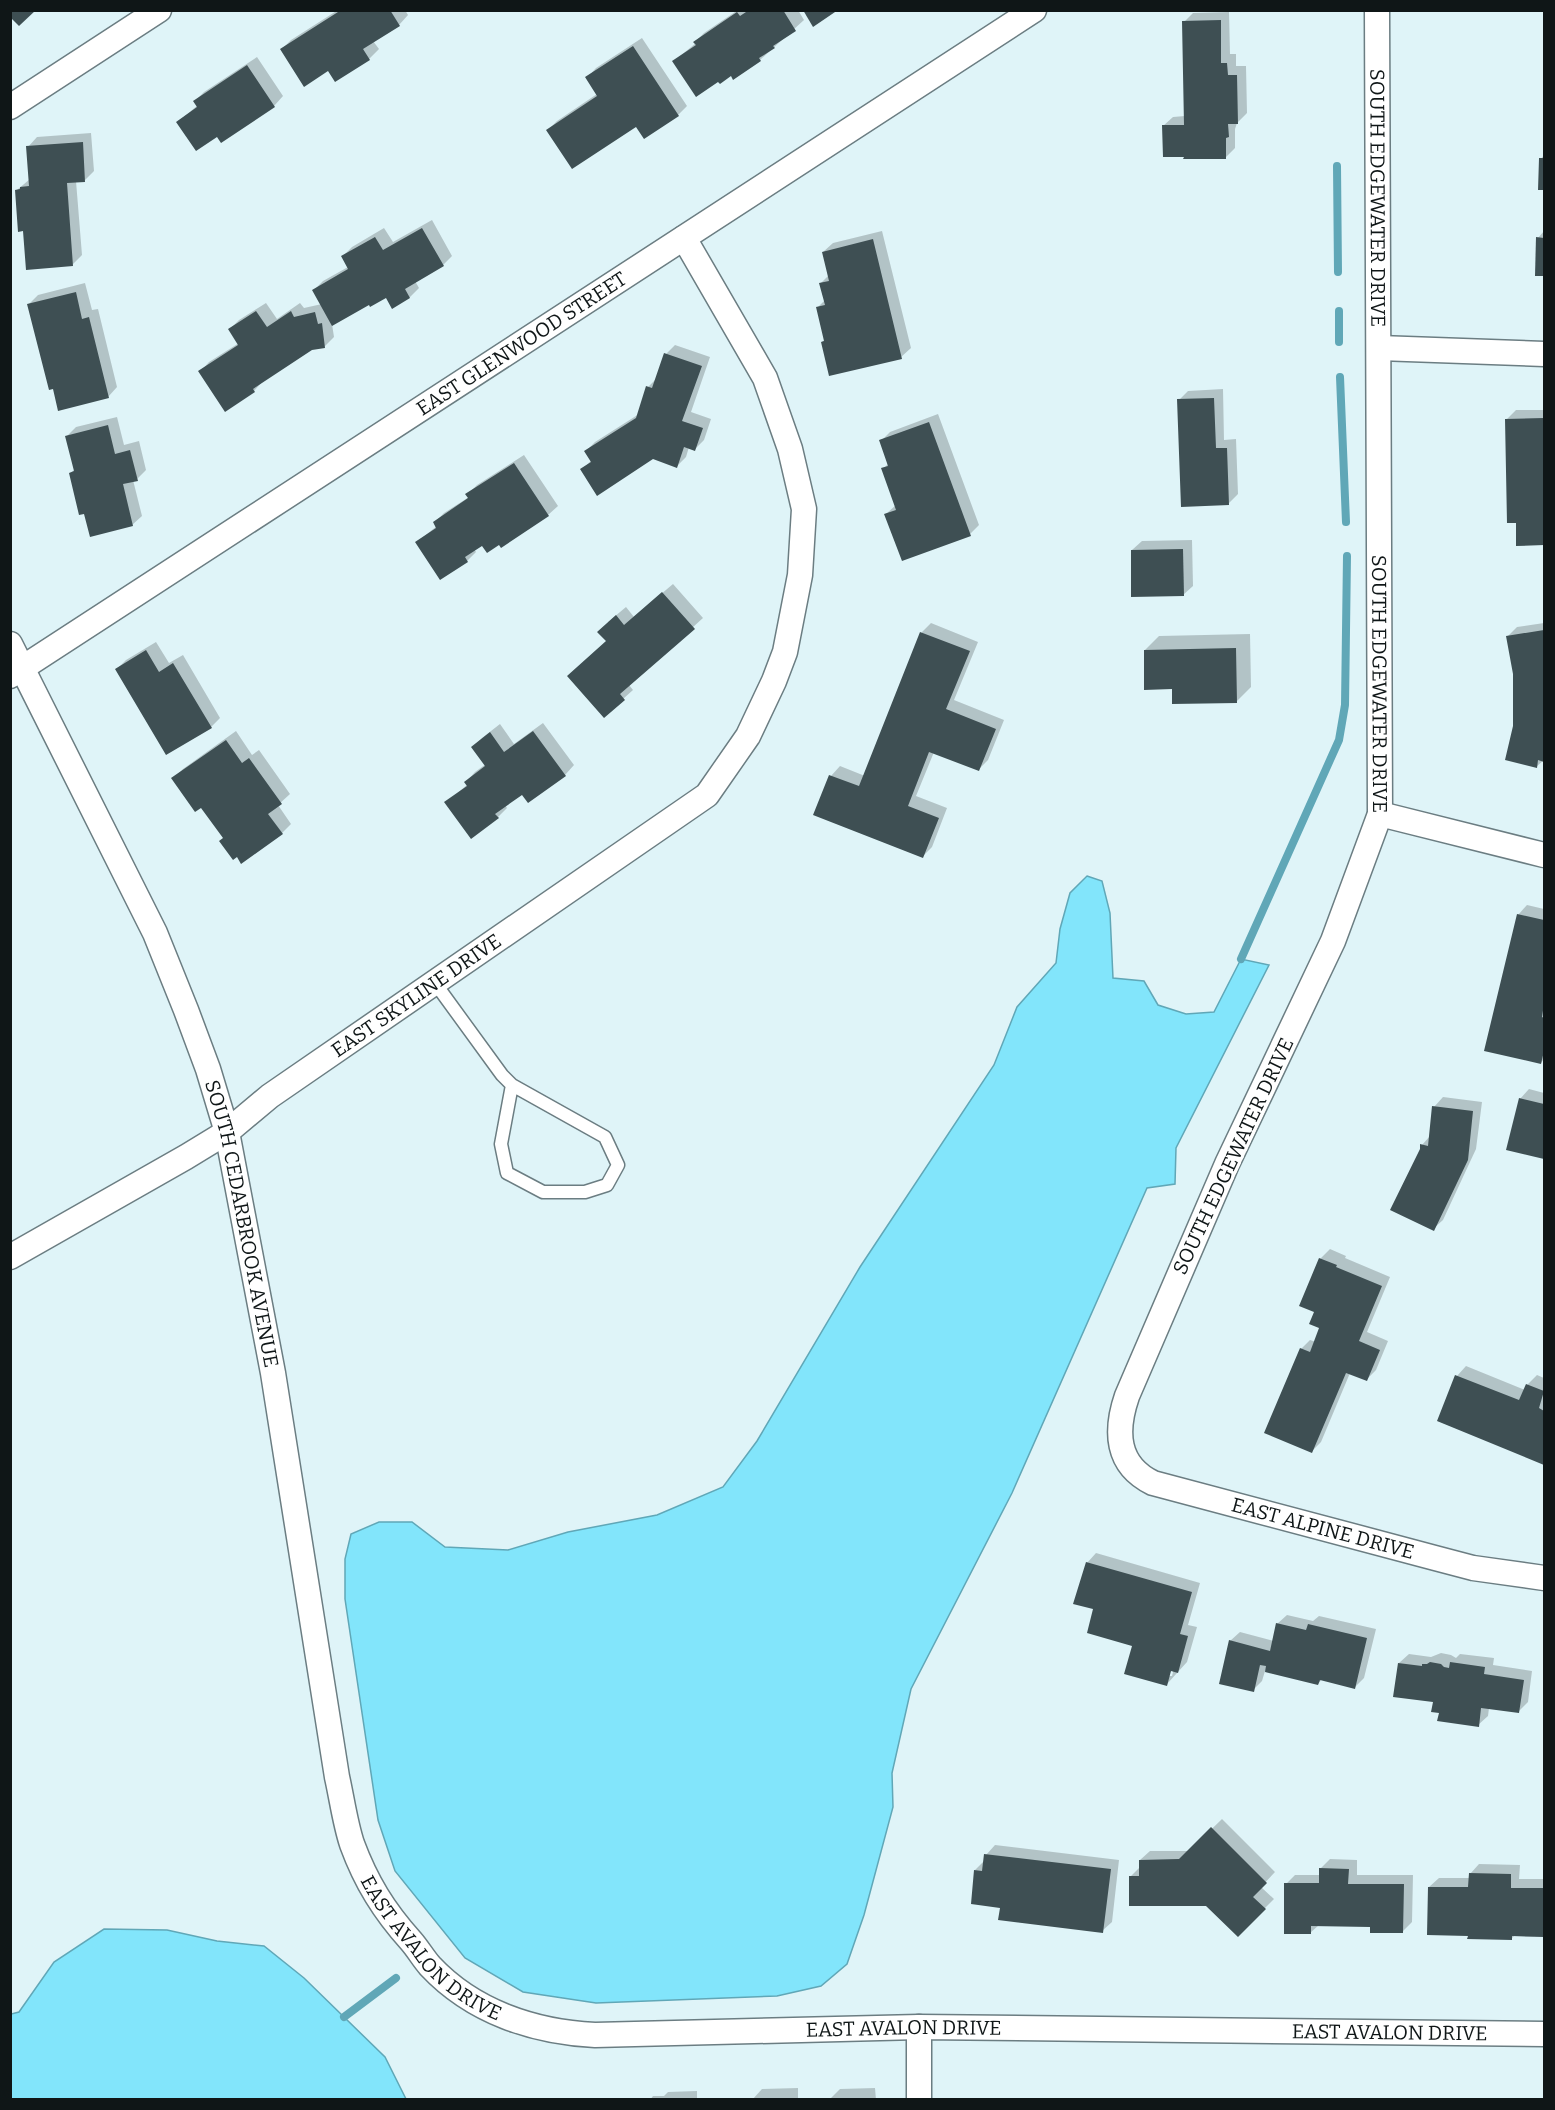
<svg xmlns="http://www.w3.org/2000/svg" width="1555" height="2110" viewBox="0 0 1555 2110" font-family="Bitter,serif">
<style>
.water{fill:#82e5fb;stroke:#60a7b7;stroke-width:1.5}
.shadow{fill:#0003;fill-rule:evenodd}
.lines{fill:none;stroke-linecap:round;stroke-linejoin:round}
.stream{stroke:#60a7b7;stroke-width:8}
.building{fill:#3e4f53}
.lane-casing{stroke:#6b7d82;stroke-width:15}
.street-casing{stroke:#6b7d82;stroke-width:27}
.lane{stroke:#fff;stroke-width:12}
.street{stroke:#fff;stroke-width:24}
.labels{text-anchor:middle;stroke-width:6;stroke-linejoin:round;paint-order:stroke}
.street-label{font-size:20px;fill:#0f1617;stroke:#fff}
</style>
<rect width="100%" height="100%" fill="#dff4f8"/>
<g class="water">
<path d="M1087 876 1102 881 1110 913 1113 978 1144 981 1158 1005 1186 1014 1214 1012 1241 959 1269 965 1176 1148 1175 1184 1147 1188 1012 1493 911 1689 892 1773 893 1807 864 1915 847 1964 821 1986 777 1996 596 2003 523 1992 465 1958 395 1871 378 1820 345 1599V1559L351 1534 379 1522H412L445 1547 508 1550 568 1532 657 1515 723 1487 757 1441 860 1267 994 1065 1017 1007 1056 963 1060 929 1070 893Z"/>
<path d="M104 1929 167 1930 217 1941 264 1946 304 1978 385 2057 406 2099H11V2014L19 2012 54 1962Z"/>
</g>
<g class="shadow">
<path d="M338 10H405L408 15 399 25 373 41 379 49 369 59 336 80 329 69 282 49 291 40Z"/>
<path d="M738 10H798L804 20 760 60 734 77 732 74 674 61 696 43 695 42 704 33Z"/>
<path d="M1229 12 1230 54H1236V66H1246L1247 113 1237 123 1235 129V148L1226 157 1163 126 1173 117 1185 116 1184 22 1193 13Z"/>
<path d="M642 38 687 106 678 115 637 125 548 130 557 121 597 94 587 78 596 68Z"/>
<path d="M257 57 283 96 274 106 217 135 178 122 198 105 195 101 204 92Z"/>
<path d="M91 133 94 171 85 180 76 181 82 255 72 265 25 230 17 190 30 179 28 147 37 137Z"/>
<path d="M1544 155V189H1540L1541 159Z"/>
<path d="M432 220 452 256 443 265 415 281 419 288 410 297 393 307 387 296 369 303 332 324 334 337 324 347 312 349 263 381 254 391 200 372 209 362 239 343 230 329 239 320 266 303 277 319 300 303 304 308 322 304 314 290 323 281 348 267 343 256 352 247 384 228 393 242Z"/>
<path d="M882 231 911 348 901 357 822 342 826 339 818 307 825 300 821 283 829 275 823 252 833 243Z"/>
<path d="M1544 231V275L1537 274 1538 238Z"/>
<path d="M85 283 92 310 98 309 117 387 108 397 29 304 38 295Z"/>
<path d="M675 345 710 357 691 412 711 419 704 440 695 449 689 447 686 457 677 466 653 458 582 469 592 460 586 451 595 442 639 414 648 387 658 377 666 354Z"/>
<path d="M1223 389 1224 440 1236 439 1238 494 1228 504 1179 400 1188 391Z"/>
<path d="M1516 410H1544V544H1518L1517 521 1507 419Z"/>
<path d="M938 414 979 525 970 534 886 514 896 505 883 469 889 463 881 441 890 432Z"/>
<path d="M117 417 124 445 139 441 146 470 137 479 133 480 142 516 132 525 71 473 75 469 67 436 76 427Z"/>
<path d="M524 455 558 506 548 515 501 546 500 543 482 544 474 549 476 552 467 561 417 542 437 526 435 522 444 513 469 497 467 495 477 485Z"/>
<path d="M1192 540 1193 586 1183 595 1132 550 1142 541Z"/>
<path d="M673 584 703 618 629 685 633 690 604 716 608 622 626 607 634 617Z"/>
<path d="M931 623 978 642 954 700 1004 720 988 760 979 769 934 752 916 796 947 808 932 847 922 857 815 815 831 776 840 766 865 776 922 632Z"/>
<path d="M1544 623V760L1536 767 1514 674 1508 636 1517 627Z"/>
<path d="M1250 634 1251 687 1236 702 1173 688 1145 650 1159 636Z"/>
<path d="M156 642 169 663 183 655 220 718 211 727 117 669 126 660Z"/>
<path d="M543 723 574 765 565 775 522 793 505 805 507 808 498 817 446 803 468 784 466 782 475 772 486 764 473 747 482 738 500 724 514 744Z"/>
<path d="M236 731 252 755 259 750 290 794 278 805 291 824 282 833 224 838 201 806 173 779 183 769Z"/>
<path d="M1527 905 1544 909V1059L1541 1063 1518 915Z"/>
<path d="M1529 1089 1544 1093V1157L1520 1099Z"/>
<path d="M1443 1097 1482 1102 1476 1149 1443 1220 1433 1229 1421 1149 1422 1145 1430 1136 1434 1107Z"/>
<path d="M1330 1249 1346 1256 1345 1258 1390 1277 1367 1332 1388 1341 1376 1370 1367 1379 1350 1373 1321 1442 1312 1451 1301 1349 1310 1340 1316 1342 1321 1328 1316 1311 1320 1259Z"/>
<path d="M1466 1366 1525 1390 1528 1384 1537 1375 1544 1378V1463L1438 1421 1457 1376Z"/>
<path d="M1096 1553 1200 1583 1188 1625 1197 1627 1187 1662 1167 1684 1134 1645 1095 1608 1087 1563ZM1172 1664H1175L1172 1676H1169Z"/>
<path d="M1287 1615 1313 1621 1319 1616 1376 1629 1364 1678 1355 1687 1322 1679 1318 1684 1265 1671 1262 1681 1253 1690 1230 1641 1240 1632 1274 1641 1277 1624Z"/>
<path d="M1441 1653 1451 1655 1456 1658 1460 1654 1494 1658 1493 1665 1532 1671 1528 1702 1518 1712 1489 1708 1488 1716 1478 1725 1440 1712 1434 1700 1399 1663 1409 1654 1431 1657Z"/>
<path d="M1222 1819 1275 1872 1261 1887 1274 1899 1238 1935 1207 1904 1131 1876 1140 1867V1860L1150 1851H1189Z"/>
<path d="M995 1845 1119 1860 1112 1922 1102 1931 1002 1906 975 1870 985 1860 986 1855Z"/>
<path d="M1330 1859 1357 1860V1875H1413L1412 1922 1403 1931 1371 1925H1319L1310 1933 1286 1884 1295 1875H1320V1869Z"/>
<path d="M1479 1864 1520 1865 1519 1879H1544V1935H1515L1512 1938 1469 1934 1429 1887 1439 1878H1470V1874Z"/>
<path d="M798 2088V2100H752L762 2089Z"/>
<path d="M875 2088 876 2100H829L840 2089Z"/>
<path d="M697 2091V2100H650L653 2096H664L668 2092Z"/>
</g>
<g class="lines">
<g class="stream">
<path d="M1337 166 1338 272"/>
<path d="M1339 311V342"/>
<path d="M1340 377 1346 522"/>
<path d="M1241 959 1339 740 1345 705 1347 556"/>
<path d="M344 2017 396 1978"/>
</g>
</g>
<g class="building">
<path d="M10 10H36L19 26 10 17Z"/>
<path d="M337 10H390L400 26 363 49 370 60 335 82 328 71 304 87 280 49 338 12Z"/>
<path d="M749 10H783L796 31 773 46 775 48 759 58 761 61 733 80 731 76 720 84 718 82 696 97 672 61 696 45 693 42 737 12 740 16Z"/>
<path d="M803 10H838L813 27Z"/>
<path d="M1221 20V63H1227L1228 75H1237L1238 124H1228L1229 137 1226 138V159H1183L1184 157H1163L1162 125H1184L1182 21Z"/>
<path d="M633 46 679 116 644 139 636 127 572 169 546 130 597 96 585 77Z"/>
<path d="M247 65 275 107 221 143 217 137 196 151 176 122 197 107 193 101Z"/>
<path d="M83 142 85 182 67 183 73 266 26 270 23 231 18 232 15 190 20 189V187L29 186 26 146Z"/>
<path d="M1539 158H1544V190H1538Z"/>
<path d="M422 228 444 266 405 289 410 298 392 309 386 298 370 307 369 305 332 326 312 290 348 269 341 256 375 237 383 250Z"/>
<path d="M1536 237 1544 238V276H1535Z"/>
<path d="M873 239 902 359 829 376 821 342 824 341 816 307 825 305 819 283 829 281 822 252Z"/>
<path d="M76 292 82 319 89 317 109 398 58 411 53 389 49 390 27 304Z"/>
<path d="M256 311 267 327 291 311 294 317 315 312 318 324 322 323 325 348 312 350 253 389 255 392 225 412 198 371 238 345 228 329Z"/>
<path d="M664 353 702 366 682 421 703 428 695 451 684 447 677 468 653 459 597 496 580 469 591 462 584 451 636 418 646 386 652 388Z"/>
<path d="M1214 398 1216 448H1227L1229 505 1181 507 1177 399Z"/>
<path d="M1544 418V545L1516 546V523H1507L1505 419Z"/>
<path d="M929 422 971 536 902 561 884 514 896 510 881 468 888 466 879 440Z"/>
<path d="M108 425 115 454 130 450 138 481 123 484 133 526 90 537 84 514 79 515 69 473 74 471 65 436Z"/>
<path d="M514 463 549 516 501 548 499 545 487 553 482 546 465 557 468 562 440 580 415 542 436 528 433 522 468 498 465 494Z"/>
<path d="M1183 549 1184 596 1131 597V550Z"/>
<path d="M662 592 695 629 620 694 625 700 604 718 567 676 606 641 597 632 616 615 624 625Z"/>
<path d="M1544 630V762L1538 760 1537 768 1505 760 1513 726V674L1506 636Z"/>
<path d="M920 632 970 651 946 709 996 729 979 771 929 752 908 806 939 818 923 858 813 815 829 775 859 786Z"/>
<path d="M1236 648 1237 703 1172 704V689L1144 690V650Z"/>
<path d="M146 650 159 672 173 663 212 728 166 755 115 669Z"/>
<path d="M533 731 566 776 528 803 522 795 495 814 499 818 471 839 444 802 467 786 464 782 485 766 471 747 490 732 504 752Z"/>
<path d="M226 740 242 763 249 758 282 804 268 814 283 834 241 864 237 857 233 860 219 841 223 838 201 808 195 812 171 778Z"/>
<path d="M1517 914 1544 920V1004L1542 1017 1544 1018V1051L1541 1064 1484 1051Z"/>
<path d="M1519 1098 1544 1104V1159L1506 1150Z"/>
<path d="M1432 1106 1473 1111 1468 1160 1434 1231 1390 1210 1420 1149V1144L1428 1146Z"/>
<path d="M1319 1258 1337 1265 1336 1267 1382 1286 1359 1341 1380 1350 1367 1381 1346 1373 1312 1453 1264 1433 1300 1348 1310 1352 1319 1328 1309 1324 1314 1312 1299 1306Z"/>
<path d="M1455 1375 1519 1400 1526 1384 1544 1391 1539 1408 1544 1411V1465L1437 1421Z"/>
<path d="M1086 1562 1192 1592 1180 1634 1188 1636 1178 1673 1171 1671 1167 1686 1124 1674 1132 1646 1087 1633 1093 1609 1073 1604Z"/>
<path d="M1276 1623 1306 1630 1308 1624 1367 1638 1355 1689 1320 1680 1318 1685 1265 1672 1266 1666 1260 1665 1254 1692 1219 1684 1229 1640 1270 1651Z"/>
<path d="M1430 1662 1441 1664 1444 1667 1449 1668 1450 1662 1485 1667 1484 1674 1524 1680 1519 1713 1481 1708 1479 1727 1437 1721 1439 1713 1431 1712 1433 1702 1393 1697 1398 1663 1422 1666V1664H1427Z"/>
<path d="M1211 1827 1267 1883 1253 1897 1266 1909 1238 1937 1206 1906H1129V1876H1139V1860L1179 1859Z"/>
<path d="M984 1854 1111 1869 1103 1933 998 1920 1000 1908 971 1904 974 1870 982 1871Z"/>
<path d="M1319 1868 1349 1869 1348 1884H1404L1403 1933H1370V1927L1311 1926V1934H1284V1883H1319Z"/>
<path d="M1469 1873 1511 1874V1888H1544V1937L1512 1936V1940L1467 1939 1468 1936 1427 1935 1428 1887H1468Z"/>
</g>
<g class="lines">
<g class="lane-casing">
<path id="lane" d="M435 983 502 1075 512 1085 605 1137 618 1165 607 1185 585 1192H543L507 1173 501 1144 512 1085"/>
</g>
<g class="street-casing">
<g id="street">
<path id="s1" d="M1377 10 1380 814 1333 941 1227 1164 1127 1396C1115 1431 1116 1465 1153 1483L1435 1558 1473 1568 1544 1578"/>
<path d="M10 107 159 10"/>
<path d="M1379 348 1544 354"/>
<path id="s2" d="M10 644 155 933 186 1010 208 1069 227 1132 273 1373 337 1777C342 1799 345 1823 352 1844 366 1882 384 1911 411 1941 418 1949 423 1958 430 1966 473 2012 534 2032 595 2035L919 2027 1544 2034"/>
<path id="s3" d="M10 676 1034 10"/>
<path d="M1380 814 1544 855"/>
<path id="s4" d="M10 1257 186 1157 227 1132 270 1096 707 795 748 736 774 681 785 652 800 575 804 509 790 449 765 378 684 238"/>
<path d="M919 2027V2100"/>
</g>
</g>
<use href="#lane" class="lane"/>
<use href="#street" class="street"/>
</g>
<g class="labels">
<g class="street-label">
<text dy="7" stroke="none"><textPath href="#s1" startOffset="188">SOUTH EDGEWATER DRIVE</textPath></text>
<text dy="7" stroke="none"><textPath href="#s3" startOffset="610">EAST GLENWOOD STREET</textPath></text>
<text dy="7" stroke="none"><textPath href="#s1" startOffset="674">SOUTH EDGEWATER DRIVE</textPath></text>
<text dy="7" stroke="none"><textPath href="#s4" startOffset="484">EAST SKYLINE DRIVE</textPath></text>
<text transform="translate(1233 1156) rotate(-65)" y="7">SOUTH EDGEWATER DRIVE</text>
<text dy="7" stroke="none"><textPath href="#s2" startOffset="628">SOUTH CEDARBROOK AVENUE</textPath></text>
<text dy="7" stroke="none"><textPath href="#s1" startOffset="1716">EAST ALPINE DRIVE</textPath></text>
<text dy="7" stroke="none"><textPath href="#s2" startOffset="1392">EAST AVALON DRIVE</textPath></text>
<text dy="7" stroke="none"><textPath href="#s2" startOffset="1896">EAST AVALON DRIVE</textPath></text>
<text dy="7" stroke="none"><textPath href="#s2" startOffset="2382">EAST AVALON DRIVE</textPath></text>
</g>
</g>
<rect width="1555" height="2110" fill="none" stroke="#0f1617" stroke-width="24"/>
</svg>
